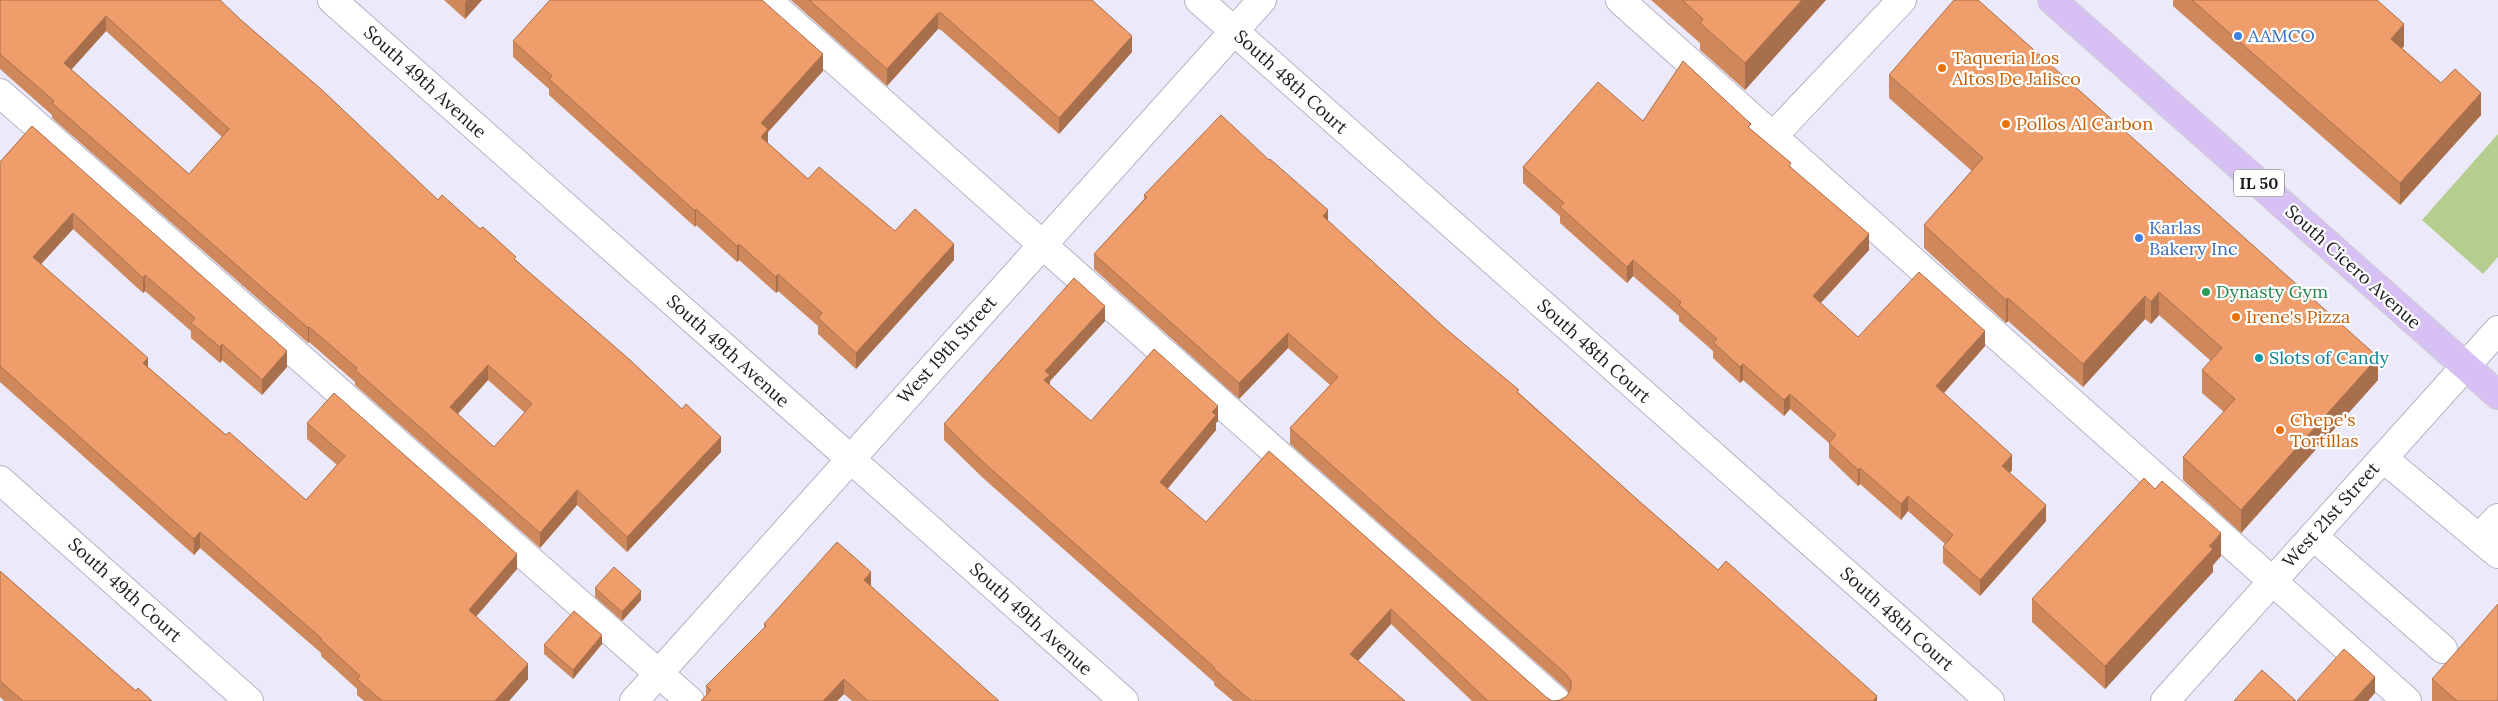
<svg xmlns="http://www.w3.org/2000/svg" width="2498" height="701" viewBox="0 0 2498 701" font-family="Lora,serif">
<style>
.green{fill:#b5ce8f}
.lines{fill:none;stroke-linecap:round;stroke-linejoin:round}
.minor-casing{stroke:#b5b3c3;stroke-width:30}
.major-casing{stroke:#cdcdce;stroke-width:30}
.minor{stroke:#fff;stroke-width:28}
.major{stroke:#d7c1f4;stroke-width:28}
.wall{fill:#ce885c;fill-rule:evenodd}
.shaded-wall{fill:#a76f4b}
.building{fill:#ef9e6b;stroke:#a76f4b;fill-rule:evenodd}
.shop-dot{fill:#3f7fe0;stroke:#fff;stroke-width:2}
.food-dot{fill:#e8710a;stroke:#fff;stroke-width:2}
.leisure-dot{fill:#2e9e5b;stroke:#fff;stroke-width:2}
.culture-dot{fill:#0f9aa8;stroke:#fff;stroke-width:2}
.labels{text-anchor:middle;stroke-width:4.5;stroke-linejoin:round;paint-order:stroke}
.shield{fill:#fff;stroke:#605f64;stroke-width:1}
.shield-label{font-size:16px;font-weight:bold;fill:#1c1b21}
.shop-label{font-size:18px;fill:#366cbe;stroke:#fff;text-anchor:start}
.food-label{font-size:18px;fill:#c56008;stroke:#fff;text-anchor:start}
.street-label{font-size:18px;fill:#1c1b21;stroke:#fff}
.leisure-label{font-size:18px;fill:#27864d;stroke:#fff;text-anchor:start}
.culture-label{font-size:18px;fill:#0d838f;stroke:#fff;text-anchor:start}
</style>
<rect width="100%" height="100%" fill="#ece9fa"/>
<path class="green" d="M2498 134V257L2483 274 2422 220Z"/>
<g class="lines">
<g class="minor-casing">
<g id="minor">
<path d="M332 0 1124 701"/>
<path d="M767 0 1556 701"/>
<path d="M1199 0 1990 701"/>
<path d="M1620 0 2407 701"/>
<path d="M0 93 690 701"/>
<path d="M1773 136 1902 0"/>
<path d="M2383 458 2498 554"/>
<path d="M0 480 249 701"/>
<path d="M2313 536 2443 649"/>
<path d="M2479 538 2498 518"/>
<path d="M634 701 1262 0"/>
<path d="M2165 701 2498 330"/>
</g>
</g>
<g class="major-casing">
<path id="major" d="M2052 0 2498 395"/>
</g>
<use href="#minor" class="minor"/>
<use href="#major" class="major"/>
</g>
<g class="wall">
<path d="M0 0 241 20 438 200 516 260 721 452 627 552 577 505 540 548 355 385V382L309 342 308 343 52 118V115L0 69ZM106 31 222 137 189 174 71 69ZM488 380 525 413 494 447 458 414Z"/>
<path d="M444 0H482L465 19Z"/>
<path d="M791 0H1092L1132 52 1059 134 941 30 938 29 887 86Z"/>
<path d="M1651 0H1826L1745 90 1700 50V43Z"/>
<path d="M2173 0H2377L2404 46 2402 48 2441 83 2481 115 2400 205 2173 6Z"/>
<path d="M513 41 823 71 768 132V143L808 179 895 231 954 260 856 369 818 334V326L778 291 776 293 739 260 737 262 696 225 695 227 549 95V89L513 57Z"/>
<path d="M1889 75 2378 380 2241 533 2183 480V457L2224 412 2202 393V370L2211 361 2159 315 2151 324 2145 319 2083 387 2008 321 2006 323 1924 248V225L1972 171 1889 98Z"/>
<path d="M1643 121 1751 130 1791 167 1869 250 1821 303 1858 337 1985 346 1944 393 2012 470 2010 473 2046 521 1980 596 1943 563V547L1945 544 1908 511 1901 520 1860 484 1858 486 1829 458V443L1790 409 1784 416 1743 380 1740 383 1713 358V351L1679 321V316L1633 276 1627 283 1560 223V216L1523 183V167Z"/>
<path d="M32 126 287 367 262 395 222 360 220 363 191 338V331L145 291 143 293 73 229 41 264 148 367 226 435 306 500 337 465 307 439V423L517 569 476 616 528 679 509 701H364L357 695V689L321 656V653L200 548 194 555 0 382V162Z"/>
<path d="M1144 195 1328 221 1446 329 1519 393 1639 501 1718 570 1877 701H1472L1391 624 1358 661 1405 701H1233L1214 685V682L983 478 944 440V424L1105 321 1050 381V385L1091 421H1218L1216 423V430L1167 489 1206 522 1269 451 1546 697 1552 701 1560 700 1567 696 1569 693 1566 689 1290 444V428L1330 385 1288 348 1239 399 1094 269V254L1144 199Z"/>
<path d="M2221 556 2213 565V572L2105 689 2032 622V599Z"/>
<path d="M0 571 136 691 152 701H4L0 697Z"/>
<path d="M871 587 999 701H852L844 694 837 701H701L706 695V686L764 628V624Z"/>
<path d="M595 588 641 600 622 621 595 597Z"/>
<path d="M602 644 573 679 544 654V645Z"/>
<path d="M2432 679 2498 701H2432Z"/>
</g>
<g class="shaded-wall">
<path d="M467 0H482L465 19V2Z"/>
<path d="M1802 0H1826L1745 90V63Z"/>
<path d="M938 13V29L887 86V69Z"/>
<path d="M106 16V31L64 78V63Z"/>
<path d="M2404 24V46L2391 61V39Z"/>
<path d="M1132 36V52L1059 134V118Z"/>
<path d="M823 54V71L768 132V145L761 153V123Z"/>
<path d="M2481 93V115L2400 205V183Z"/>
<path d="M696 209V225L695 227V211Z"/>
<path d="M1328 210V226L1323 216Z"/>
<path d="M73 213V229L33 273V257Z"/>
<path d="M1869 234V250L1813 311V296Z"/>
<path d="M739 244V260L737 262V246Z"/>
<path d="M954 244V260L856 369V353Z"/>
<path d="M1633 260V276L1627 283V267Z"/>
<path d="M778 274V291L776 293V277Z"/>
<path d="M145 275V291L143 293V278Z"/>
<path d="M2159 292V315L2151 324V302Z"/>
<path d="M2145 296V319L2083 387V364Z"/>
<path d="M2008 298V321L2006 323V300Z"/>
<path d="M1105 306V321L1050 381V390L1044 396 1045 371Z"/>
<path d="M309 327V342L308 343V328Z"/>
<path d="M1985 331V346L1936 402V386Z"/>
<path d="M1288 333V348L1239 399V383Z"/>
<path d="M222 344V360L220 363V347Z"/>
<path d="M287 351V367L262 395V380Z"/>
<path d="M2378 357V380L2241 533V510Z"/>
<path d="M148 358V374L143 363Z"/>
<path d="M1743 364V380L1740 383V367Z"/>
<path d="M488 365V380L450 422V407Z"/>
<path d="M1790 394V409L1784 416V400Z"/>
<path d="M1218 406V421L1216 423V430L1160 498V482L1212 412Z"/>
<path d="M721 437V452L627 552V537Z"/>
<path d="M2012 455V470L2002 482V466Z"/>
<path d="M1860 468V484L1858 486V470Z"/>
<path d="M577 490V505L540 548V533Z"/>
<path d="M1908 496V511L1901 520V504Z"/>
<path d="M2046 505V521L1980 596V580Z"/>
<path d="M200 532V548L194 555V539Z"/>
<path d="M2221 533V556L2213 565V572L2105 689V666Z"/>
<path d="M517 554V569L469 625V610Z"/>
<path d="M871 572V587L864 580Z"/>
<path d="M641 591V600L622 621V612Z"/>
<path d="M1391 609V624L1350 670V654Z"/>
<path d="M602 635V644L573 679V670Z"/>
<path d="M528 664V679L509 701H495Z"/>
<path d="M2375 677V693L2368 701H2353Z"/>
<path d="M844 679V694L837 701H823Z"/>
<path d="M1877 696V701H1873Z"/>
</g>
<g class="building">
<path d="M0 0H220L241 20 321 89 438 200 442 195 480 229 483 227 516 257 514 259 630 360 682 409 686 404 721 437 627 537 577 490 540 533 355 370 357 368 309 327 308 328 52 103 54 101 0 54V55ZM106 16 229 129 189 174 64 63ZM488 365 532 404 494 447 450 407Z"/>
<path d="M550 0H762L823 54 761 123 768 129 761 137 808 179 819 167 895 231 915 209 954 244 856 353 818 318 822 313 778 274 776 277 739 244 737 246 696 209 695 211 549 79 552 76 513 41Z"/>
<path d="M809 0H1092L1132 36 1059 118 941 13H938L887 69Z"/>
<path d="M1682 0H1802L1745 63 1700 23 1703 19Z"/>
<path d="M1954 0H1978L2378 357 2241 510 2183 457 2235 399 2202 370 2222 348 2159 292 2151 302 2145 296 2083 364 2008 298 2006 300 1924 225 1983 158 1889 75Z"/>
<path d="M2192 0H2377L2404 24 2391 39 2441 83 2455 69 2481 93 2400 183Z"/>
<path d="M1683 61 1751 124 1748 127 1791 163 1789 166 1869 234 1813 296 1858 337 1919 272 1985 331 1936 386 2012 455 2002 466 2046 505 1980 580 1943 547 1953 535 1908 496 1901 504 1860 468 1858 470 1829 443 1836 435 1790 394 1784 400 1743 364 1740 367 1713 342 1717 339 1679 305 1681 302 1633 260 1627 267 1560 207 1564 203 1523 167 1598 82 1643 121Z"/>
<path d="M1221 115 1269 160 1270 159 1328 210 1323 216 1446 329 1519 390 1517 392 1639 501 1718 570 1726 561 1877 696 1873 701H1488L1391 609 1350 654 1405 701H1251L1214 669 1215 668 983 462 944 424 1074 278 1105 306 1045 371 1050 375 1044 380 1091 421 1154 349 1218 406 1212 412 1216 415 1160 482 1206 522 1269 451 1546 697 1552 701 1560 700 1567 696 1571 689V681L1566 674 1290 428 1338 377 1288 333 1239 383 1094 254 1147 197 1144 195Z"/>
<path d="M32 126 287 351 262 380 222 344 220 347 191 323 195 318 145 275 143 278 73 213 33 257 148 358 143 363 226 435 229 432 306 500 345 456 307 423 334 393 517 554 469 610 528 664 495 701H382L357 679 360 676 321 640 322 639 200 532 194 539 0 366V162Z"/>
<path d="M2144 478 2155 489 2162 481 2221 533 2209 546 2213 549 2105 666 2032 599Z"/>
<path d="M837 542 871 572 864 580 999 701H868L844 679 823 701H701L711 690 706 686 766 626 764 624Z"/>
<path d="M614 567 641 591 622 612 595 588Z"/>
<path d="M0 571 136 691 138 688 152 701H23L0 681Z"/>
<path d="M2498 604V701H2457L2432 679Z"/>
<path d="M574 611 602 635 573 670 544 645Z"/>
<path d="M2344 649 2375 677 2353 701H2297Z"/>
<path d="M2262 670 2296 701H2234Z"/>
</g>
<g class="shop-dot">
<circle cx="2238" cy="36" r="5"/>
<circle cx="2139" cy="238" r="5"/>
</g>
<g class="food-dot">
<circle cx="1942" cy="68" r="5"/>
<circle cx="2006" cy="124" r="5"/>
<circle cx="2236" cy="317" r="5"/>
<circle cx="2280" cy="430" r="5"/>
</g>
<circle class="leisure-dot" cx="2206" cy="292" r="5"/>
<circle class="culture-dot" cx="2259" cy="358" r="5"/>
<g class="labels">
<rect class="shield" x="2234" y="169.5" width="50" height="27" rx="4"/>
<g class="shield-label">
<text x="2259" y="189">IL 50</text>
</g>
<g class="shop-label">
<text x="2248" y="42">AAMCO</text>
<text x="2149" y="234">Karlas<tspan x="2149" dy="21">Bakery Inc</tspan></text>
</g>
<g class="food-label">
<text x="1952" y="64">Taqueria Los<tspan x="1952" dy="21">Altos De Jalisco</tspan></text>
<text x="2016" y="130">Pollos Al Carbon</text>
<text x="2246" y="323">Irene's Pizza</text>
<text x="2290" y="426">Chepe's<tspan x="2290" dy="21">Tortillas</tspan></text>
</g>
<g class="street-label">
<text transform="translate(425 82) rotate(42)" y="6">South 49th Avenue</text>
<text transform="translate(1291 82) rotate(42)" y="6">South 48th Court</text>
<text transform="translate(2353 267) rotate(42)" y="6">South Cicero Avenue</text>
<text transform="translate(947 350) rotate(-48)" y="6">West 19th Street</text>
<text transform="translate(728 351) rotate(42)" y="6">South 49th Avenue</text>
<text transform="translate(1594 351) rotate(42)" y="6">South 48th Court</text>
<text transform="translate(2331 515) rotate(-48)" y="6">West 21st Street</text>
<text transform="translate(125 590) rotate(42)" y="6">South 49th Court</text>
<text transform="translate(1031 619) rotate(42)" y="6">South 49th Avenue</text>
<text transform="translate(1897 619) rotate(42)" y="6">South 48th Court</text>
</g>
<g class="leisure-label">
<text x="2216" y="298">Dynasty Gym</text>
</g>
<g class="culture-label">
<text x="2269" y="364">Slots of Candy</text>
</g>
</g>
</svg>
